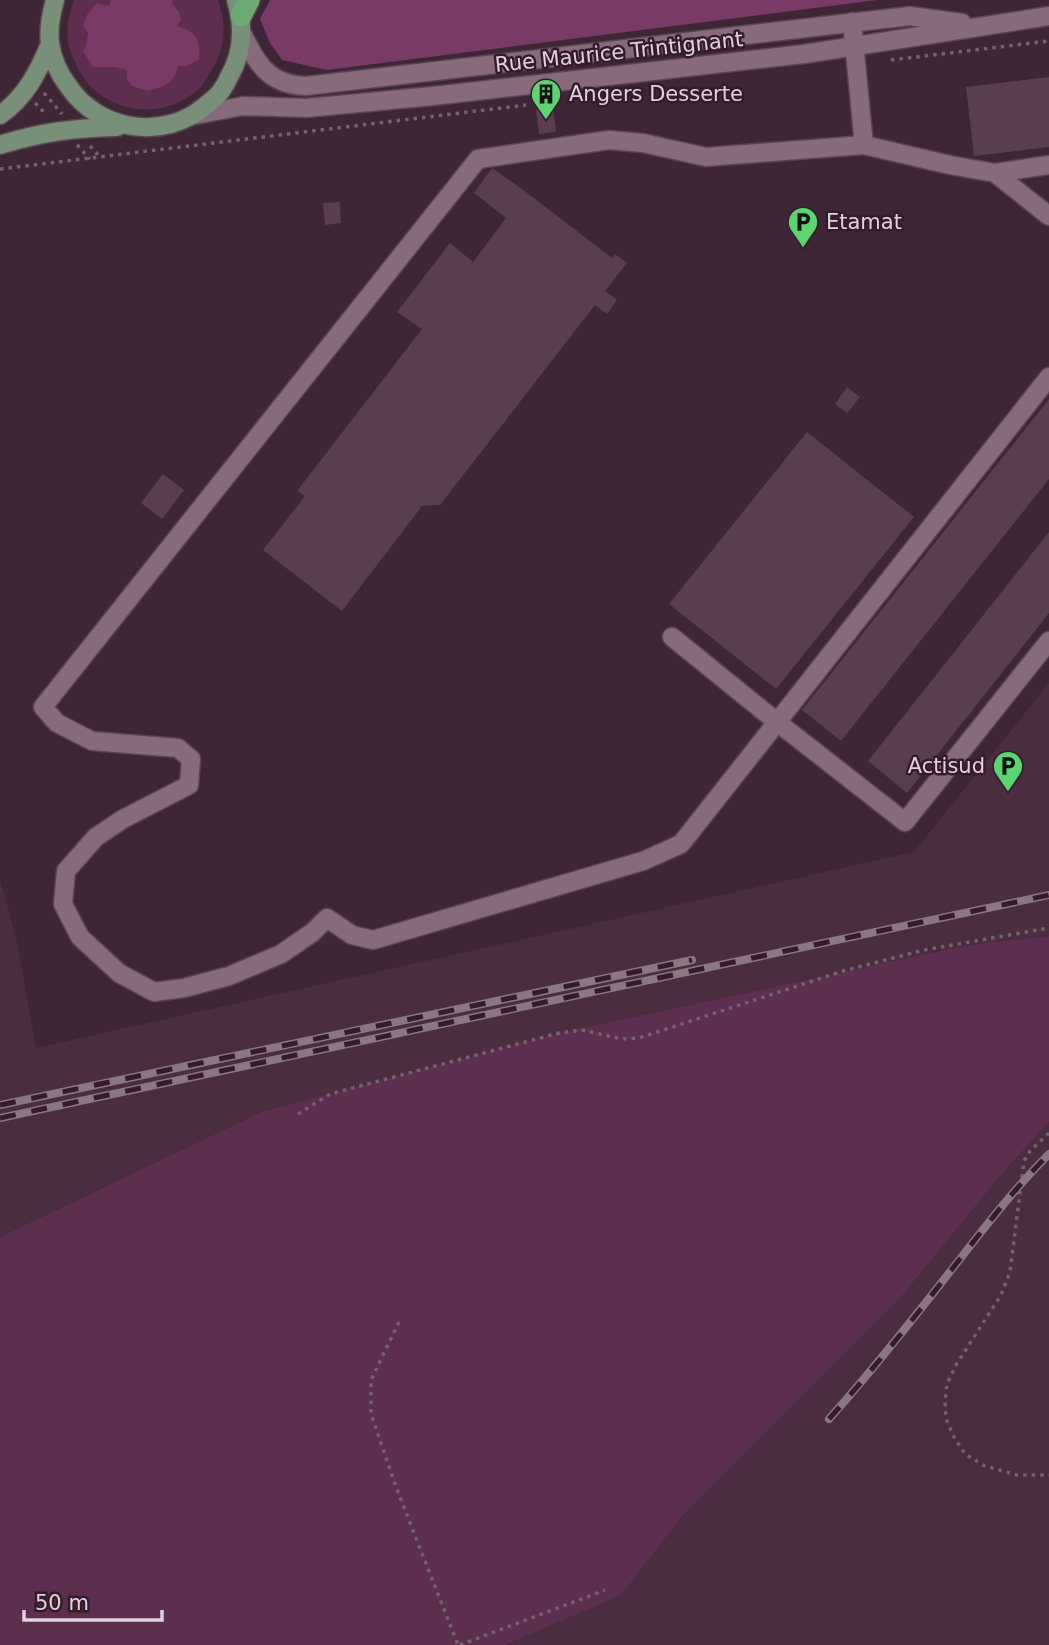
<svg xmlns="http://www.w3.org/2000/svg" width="1049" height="1645" viewBox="0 0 1049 1645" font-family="'DejaVu Sans',sans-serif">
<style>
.built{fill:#4b2d41}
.green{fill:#5d2e4e}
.forest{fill:#7a3a66}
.building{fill:#593e4f}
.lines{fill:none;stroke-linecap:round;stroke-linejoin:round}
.minor-casing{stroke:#594552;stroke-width:21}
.major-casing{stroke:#594552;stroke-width:21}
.highway-casing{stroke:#594552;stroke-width:24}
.path{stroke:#76616f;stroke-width:3.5;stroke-dasharray:3.5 5;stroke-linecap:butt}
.minor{stroke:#876a7c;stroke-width:18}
.major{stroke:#779077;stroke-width:18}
.highway{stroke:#6ca973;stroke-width:21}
.rail-casing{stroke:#8b7683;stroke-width:8}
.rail{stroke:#341c2c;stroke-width:5;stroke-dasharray:16;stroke-linecap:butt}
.labels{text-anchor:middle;stroke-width:5;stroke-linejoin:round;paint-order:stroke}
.street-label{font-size:21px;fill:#e1d1db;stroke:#341c2c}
.poi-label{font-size:21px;fill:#e1d1db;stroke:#341c2c;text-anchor:start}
</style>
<rect width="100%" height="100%" fill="#3e2636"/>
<g class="built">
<path d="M1049 683V936L968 945 559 1033 261 1112 0 1237V879L17 942 36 1048 914 852Z"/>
<path d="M1049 1122V1645H505L621 1594 684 1514 902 1296 1001 1175Z"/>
</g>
<g class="green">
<path d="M74 0H218C227 27 226 47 211 71 207 77 204 84 199 89 159 125 95 112 75 62 72 55 68 49 68 42 66 27 69 14 74 0Z"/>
<path d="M1049 936V1122L1001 1175 902 1296 684 1514 621 1595 505 1645H0V1237L261 1112 559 1033 968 945Z"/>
</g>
<g class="forest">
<path d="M111 0H173L172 4 179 12 181 21 176 26C196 31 201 40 199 60L186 66H178C174 85 164 86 147 91L133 86 127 80V70L115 67H93L83 51 86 47 88 33 83 26 87 15 97 3 109 6Z"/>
<path d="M270 0H877L327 70 282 60 270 43 260 19Z"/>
</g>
<g class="building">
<path d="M1049 77V147L974 156 966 87Z"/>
<path d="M553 107 556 132 539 134 536 110Z"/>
<path d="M492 168 526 192 612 258 615 254 627 263 605 291 617 300 607 314 595 305 440 505 422 506 342 611 263 550 305 496 297 491 422 329 397 312 450 243 473 262 506 218 474 193Z"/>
<path d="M340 202 341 223 325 225 323 203Z"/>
<path d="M847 387 860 397 847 413 835 404Z"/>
<path d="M1049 399V479L841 741 802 710Z"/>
<path d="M807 432 914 517 776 689 669 604Z"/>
<path d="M163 474 184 490 162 519 141 503Z"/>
<path d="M1049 532V613L907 793 868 761Z"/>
</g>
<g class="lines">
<g class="minor-casing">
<g id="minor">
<path d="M852 22 864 145 706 157 643 143 609 140 478 159 43 707 57 723 92 741 178 748 191 759 189 785 123 819 96 837 66 871 63 904 80 937 119 973 154 992 184 988 229 976 281 954 313 932 327 918 352 935 373 940 643 861 681 844 1049 377"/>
<path d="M242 33C256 63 269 85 306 86L910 16 962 23"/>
<path d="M195 115 243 106 306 108 433 96 804 54 1049 16"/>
<path d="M864 145 950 165 995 173 1049 216"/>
<path d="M995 173 1049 165"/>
<path d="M672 637 777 722 905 822 1049 641"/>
</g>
</g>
<g class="major-casing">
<g id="major">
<path d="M55 0C51 14 48 28 50 43 52 59 59 74 69 87 99 131 164 141 205 106 211 101 217 97 221 91 224 87 227 82 229 77 243 53 244 26 236 0"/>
<path d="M0 115C26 97 38 72 50 44"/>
<path d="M0 145C41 132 74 128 117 127"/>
</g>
</g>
<g class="highway-casing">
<path id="highway" d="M241 16 249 0"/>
</g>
<g class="path">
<path d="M891 60 1049 41"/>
<path d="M44 93 62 114"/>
<path d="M35 103 47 115"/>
<path d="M77 145 90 159"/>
<path d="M90 146 101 158"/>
<path d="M0 169 526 105"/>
<path d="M298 1114 330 1094 559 1033 582 1030 622 1039 639 1038 843 971 924 950 1049 928"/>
<path d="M1049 1133 1030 1151 1024 1161 1010 1272 1001 1295 956 1365 947 1384 945 1401 946 1419 954 1437 965 1454 985 1466 1017 1475H1049"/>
<path d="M399 1322 371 1380V1414L396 1487 458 1645"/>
<path d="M460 1645 605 1590"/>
</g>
<use href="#minor" class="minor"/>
<use href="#major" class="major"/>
<use href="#highway" class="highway"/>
<g class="rail-casing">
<g id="rail">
<path d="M0 1105 692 960"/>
<path d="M0 1118 1049 895"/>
<path d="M829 1419C871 1372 910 1323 949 1273 981 1232 1012 1191 1049 1154"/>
</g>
</g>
<use href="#rail" class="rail"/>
</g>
<defs>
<g id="building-pin" transform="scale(1.575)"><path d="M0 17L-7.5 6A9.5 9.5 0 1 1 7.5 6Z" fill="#5ad56f" stroke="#341c2c"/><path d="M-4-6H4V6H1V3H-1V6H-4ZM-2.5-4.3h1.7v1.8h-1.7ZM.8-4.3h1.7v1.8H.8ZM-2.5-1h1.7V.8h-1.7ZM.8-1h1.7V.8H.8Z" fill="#111"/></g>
<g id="parking-pin" transform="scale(1.575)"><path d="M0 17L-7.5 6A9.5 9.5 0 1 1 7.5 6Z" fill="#5ad56f" stroke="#341c2c"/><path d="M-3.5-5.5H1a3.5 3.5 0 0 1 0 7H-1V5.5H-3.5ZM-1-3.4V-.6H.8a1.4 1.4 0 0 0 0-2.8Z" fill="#111"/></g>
</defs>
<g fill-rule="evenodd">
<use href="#building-pin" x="546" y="94"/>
<use href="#parking-pin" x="803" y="222"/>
<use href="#parking-pin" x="1008" y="766"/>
</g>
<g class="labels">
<g class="street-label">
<text transform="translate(619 52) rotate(-6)" y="7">Rue Maurice Trintignant</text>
</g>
<g class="poi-label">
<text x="569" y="101">Angers Desserte</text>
<text x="826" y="229">Etamat</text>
<text x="985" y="773" text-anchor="end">Actisud</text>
</g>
</g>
<path d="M24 1610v10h138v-10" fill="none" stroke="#e1d1db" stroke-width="3.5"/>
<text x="35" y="1610" font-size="21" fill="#e1d1db" stroke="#341c2c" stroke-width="5" paint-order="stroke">50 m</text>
</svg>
